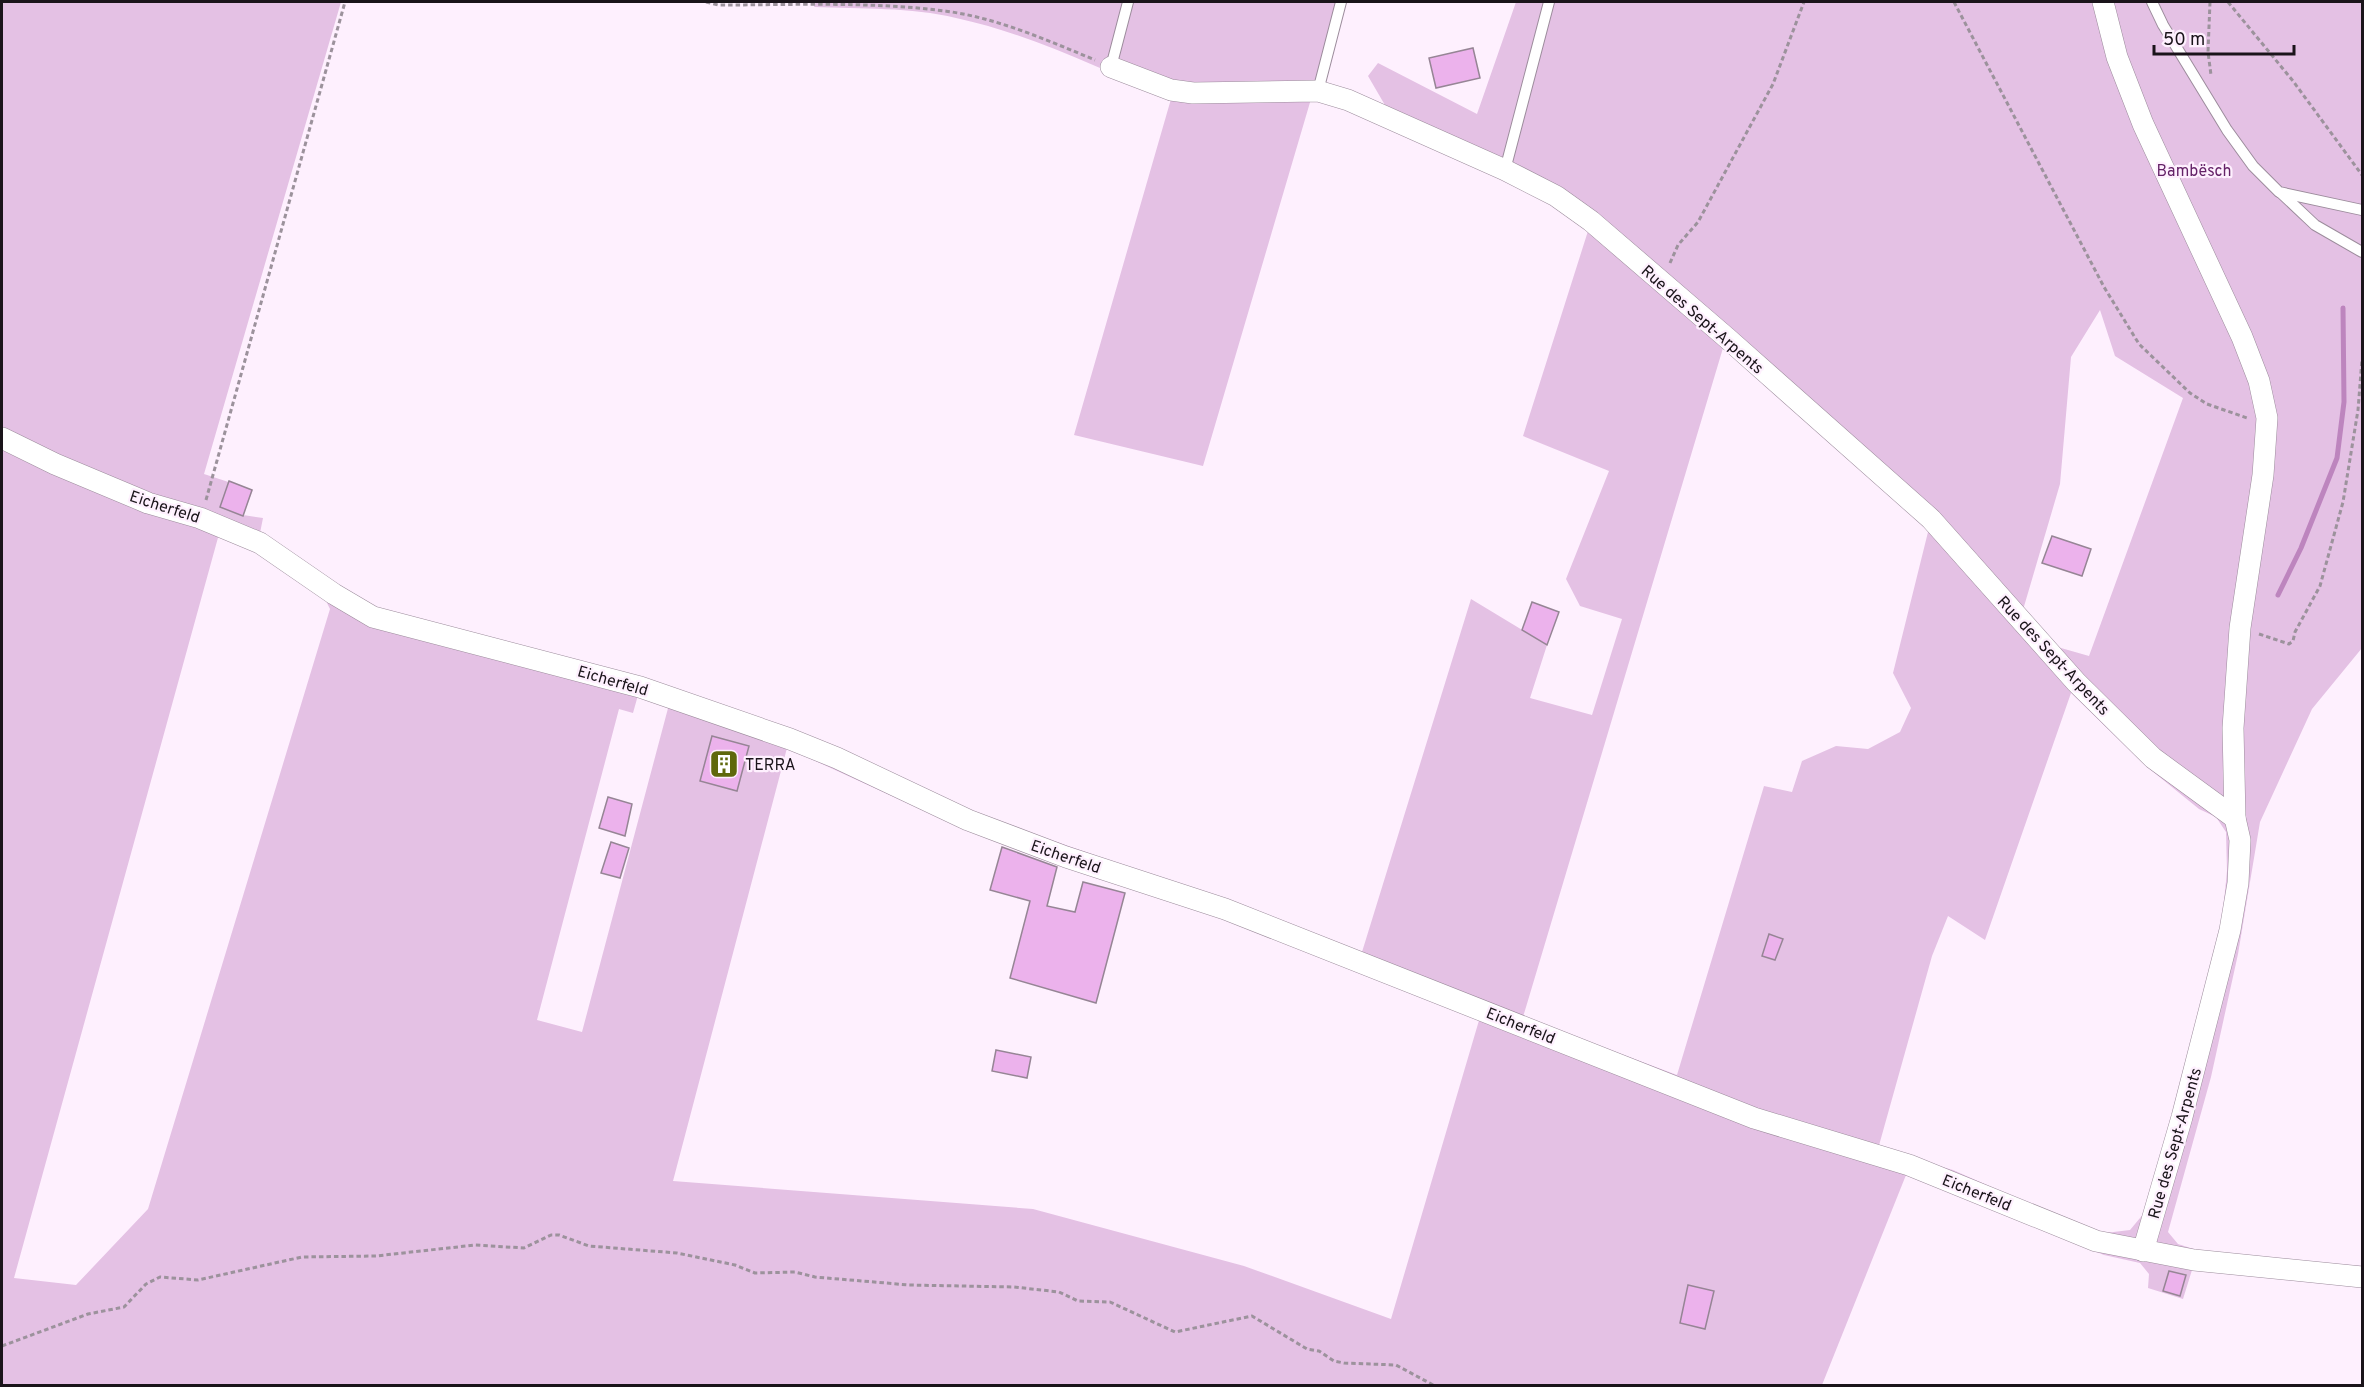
<svg xmlns="http://www.w3.org/2000/svg" width="2364" height="1387" viewBox="0 0 2364 1387" font-family="Overpass,sans-serif">
<style>
.green{fill:#e4c1e4;fill-rule:evenodd}
.lines{fill:none;stroke-linecap:round;stroke-linejoin:round}
.stream{stroke:#bd85be;stroke-width:5}
.building{fill:#ecb2ec;stroke:#968595;stroke-width:1.5}
.service-casing{stroke:#9c8c9c;stroke-width:12}
.minor-casing{stroke:#9c8c9c;stroke-width:22}
.path{stroke:#9c929c;stroke-width:3;stroke-dasharray:4.5 3;stroke-linecap:butt}
.service{stroke:#fff;stroke-width:10}
.minor{stroke:#fff;stroke-width:21}
.labels{text-anchor:middle;stroke-width:4.5;stroke-linejoin:round;paint-order:stroke}
.park-label{font-size:16px;fill:#642267;stroke:#fef0fe}
.street-label{font-size:16px;fill:#1a141a;stroke:#fef0fe}
.poi-label{font-size:16px;fill:#1a141a;stroke:#fef0fe;text-anchor:start}
</style>
<rect width="100%" height="100%" fill="#fef0fe"/>
<path class="green" d="M2 2H341L204 474 253 490 243 515 263 518 260 533 337 586 378 608 654 682 792 730 841 750 979 815 1238 905 1362 952 1471 599 1547 645 1530 698 1592 715 1622 619 1580 606 1566 579 1609 471 1523 436 1588 231 1552 203 1503 177 1345 107 1311 99 1203 466 1074 435 1171 99C1101 69 1031 34 956 18 911 7 861 9 814 7L816 2H1341L1320 84 1389 112 1368 76 1378 63 1477 114 1516 2H2362V648L2312 709 2260 822 2238 954 2211 1077 2168 1232 2178 1244 2206 1253 2362 1266V1287L2192 1270 2183 1299 2148 1288 2149 1274 2140 1263 2104 1255 1906 1175 1822 1385 2 1386ZM2100 310 2115 356 2183 398 2089 656 2040 642 2020 620 2060 484 2071 357ZM1723 348 1887 488 1929 528 1893 673 1911 708 1900 732 1868 749 1836 746 1802 761 1792 792 1764 786 1677 1075 1523 1017ZM57 458 138 490 196 509 192 525 144 509 54 471ZM219 534C259 547 293 576 326 601L330 609 148 1209 76 1285 14 1278ZM640 688 671 697 582 1032 537 1020 619 709 633 713ZM2071 693 2146 766 2199 809 2216 817 2226 832 2227 871 2221 932 2175 1117 2145 1212 2130 1230 2097 1234 1953 1170 1878 1149 1932 956 1948 916 1985 940ZM787 748 964 829 968 820 1066 857 1221 908 1220 915 1480 1017 1391 1319 1244 1266 1033 1209 673 1181Z"/>
<g class="lines">
<path class="stream" d="M2278 595 2301 548 2337 458 2344 402 2343 308"/>
</g>
<g class="building">
<path d="M1473 48 1480 78 1436 88 1429 58Z"/>
<path d="M229 481 252 490 243 516 220 507Z"/>
<path d="M2052 536 2091 549 2082 576 2042 563Z"/>
<path d="M1532 602 1559 612 1547 645 1522 630Z"/>
<path d="M712 736 749 746 737 791 700 781Z"/>
<path d="M608 797 632 804 625 836 599 828Z"/>
<path d="M611 842 629 848 620 878 601 873Z"/>
<path d="M1002 847 1057 867 1047 906 1075 912 1083 882 1125 893 1096 1003 1010 978 1030 901 990 890Z"/>
<path d="M1769 934 1783 939 1775 960 1762 956Z"/>
<path d="M996 1050 1031 1057 1027 1078 992 1071Z"/>
<path d="M2169 1271 2186 1275 2180 1296 2163 1291Z"/>
<path d="M1688 1285 1714 1291 1705 1329 1680 1323Z"/>
</g>
<g class="lines">
<g class="service-casing">
<g id="service">
<path d="M2152 2 2163 25 2227 130 2253 166 2279 192 2362 210"/>
<path d="M1111 67 1128 2"/>
<path d="M1318 91 1341 2"/>
<path d="M1505 170 1549 2"/>
<path d="M2281 193 2315 225 2362 252"/>
</g>
</g>
<g class="minor-casing">
<g id="minor">
<path d="M2103 2 2117 57 2143 124 2242 337 2259 381 2267 418 2263 475 2240 628 2233 728 2235 818 2240 840 2238 883 2230 930 2182 1117 2143 1251"/>
<path d="M1111 67 1171 90 1193 93 1318 91 1348 100 1505 170 1556 196 1591 221 1727 338 1931 519 2076 682 2153 758 2235 818"/>
<path d="M2 438 55 464 148 503 200 518 260 543 334 594 373 617 640 687 790 739 837 758 968 820 1066 857 1225 909 1754 1118 1909 1165 2096 1241 2194 1260 2362 1277"/>
</g>
</g>
<g class="path">
<path d="M706 2 718 5C796 5 875 1 952 12 1002 20 1049 41 1095 60"/>
<path d="M1954 2 2104 287 2139 344 2190 393 2207 404 2247 418"/>
<path d="M2210 2 2208 52 2211 75"/>
<path d="M2228 2 2293 81 2362 175"/>
<path d="M1670 263 1678 245 1698 222 1773 84 1804 2"/>
<path d="M206 500 345 2"/>
<path d="M2259 634 2289 644 2293 641 2295 632 2320 586 2343 502 2358 410 2362 359"/>
<path d="M2 1346 88 1314 124 1307 146 1284 160 1277 198 1280 302 1257 376 1256 475 1245 524 1248 551 1235H559L589 1246 677 1253 735 1265 755 1273 795 1272 815 1277 909 1285 1014 1287 1059 1292 1078 1301 1110 1302 1175 1332 1252 1316 1307 1349 1319 1351 1334 1361 1344 1363 1396 1365 1435 1386"/>
</g>
<use href="#service" class="service"/>
<use href="#minor" class="minor"/>
</g>
<defs>
<g id="building-square" transform="scale(1.5)"><rect x="-9" y="-9" width="18" height="18" rx="4" fill="#5f680c" stroke="#fef0fe"/><path d="M-4-6H4V6H1V3H-1V6H-4ZM-2.5-4.3h1.7v1.8h-1.7ZM.8-4.3h1.7v1.8H.8ZM-2.5-1h1.7V.8h-1.7ZM.8-1h1.7V.8H.8Z" fill="#fff"/></g>
</defs>
<g fill-rule="evenodd">
<use href="#building-square" x="724" y="764"/>
</g>
<g class="labels">
<g class="park-label">
<text x="2194" y="176">Bambësch</text>
</g>
<g class="street-label">
<text transform="translate(1703 319) rotate(41)" y="6">Rue des Sept-Arpents</text>
<text transform="translate(165 506) rotate(18)" y="6">Eicherfeld</text>
<text transform="translate(2054 655) rotate(47)" y="6">Rue des Sept-Arpents</text>
<text transform="translate(613 680) rotate(16)" y="6">Eicherfeld</text>
<text transform="translate(1066 856) rotate(19)" y="6">Eicherfeld</text>
<text transform="translate(1521 1025) rotate(22)" y="6">Eicherfeld</text>
<text transform="translate(2174 1143) rotate(-74)" y="6">Rue des Sept-Arpents</text>
<text transform="translate(1977 1192) rotate(22)" y="6">Eicherfeld</text>
</g>
<g class="poi-label">
<text x="745" y="770">TERRA</text>
</g>
</g>
<rect width="2364" height="1387" fill="none" stroke="#1a141a" stroke-width="6"/>
<path d="M2154 45v9h140v-9" fill="none" stroke="#1a141a" stroke-width="3"/>
<text x="2163" y="45" font-size="18" fill="#1a141a" stroke="#fef0fe" stroke-width="4.5" paint-order="stroke">50 m</text>
</svg>
